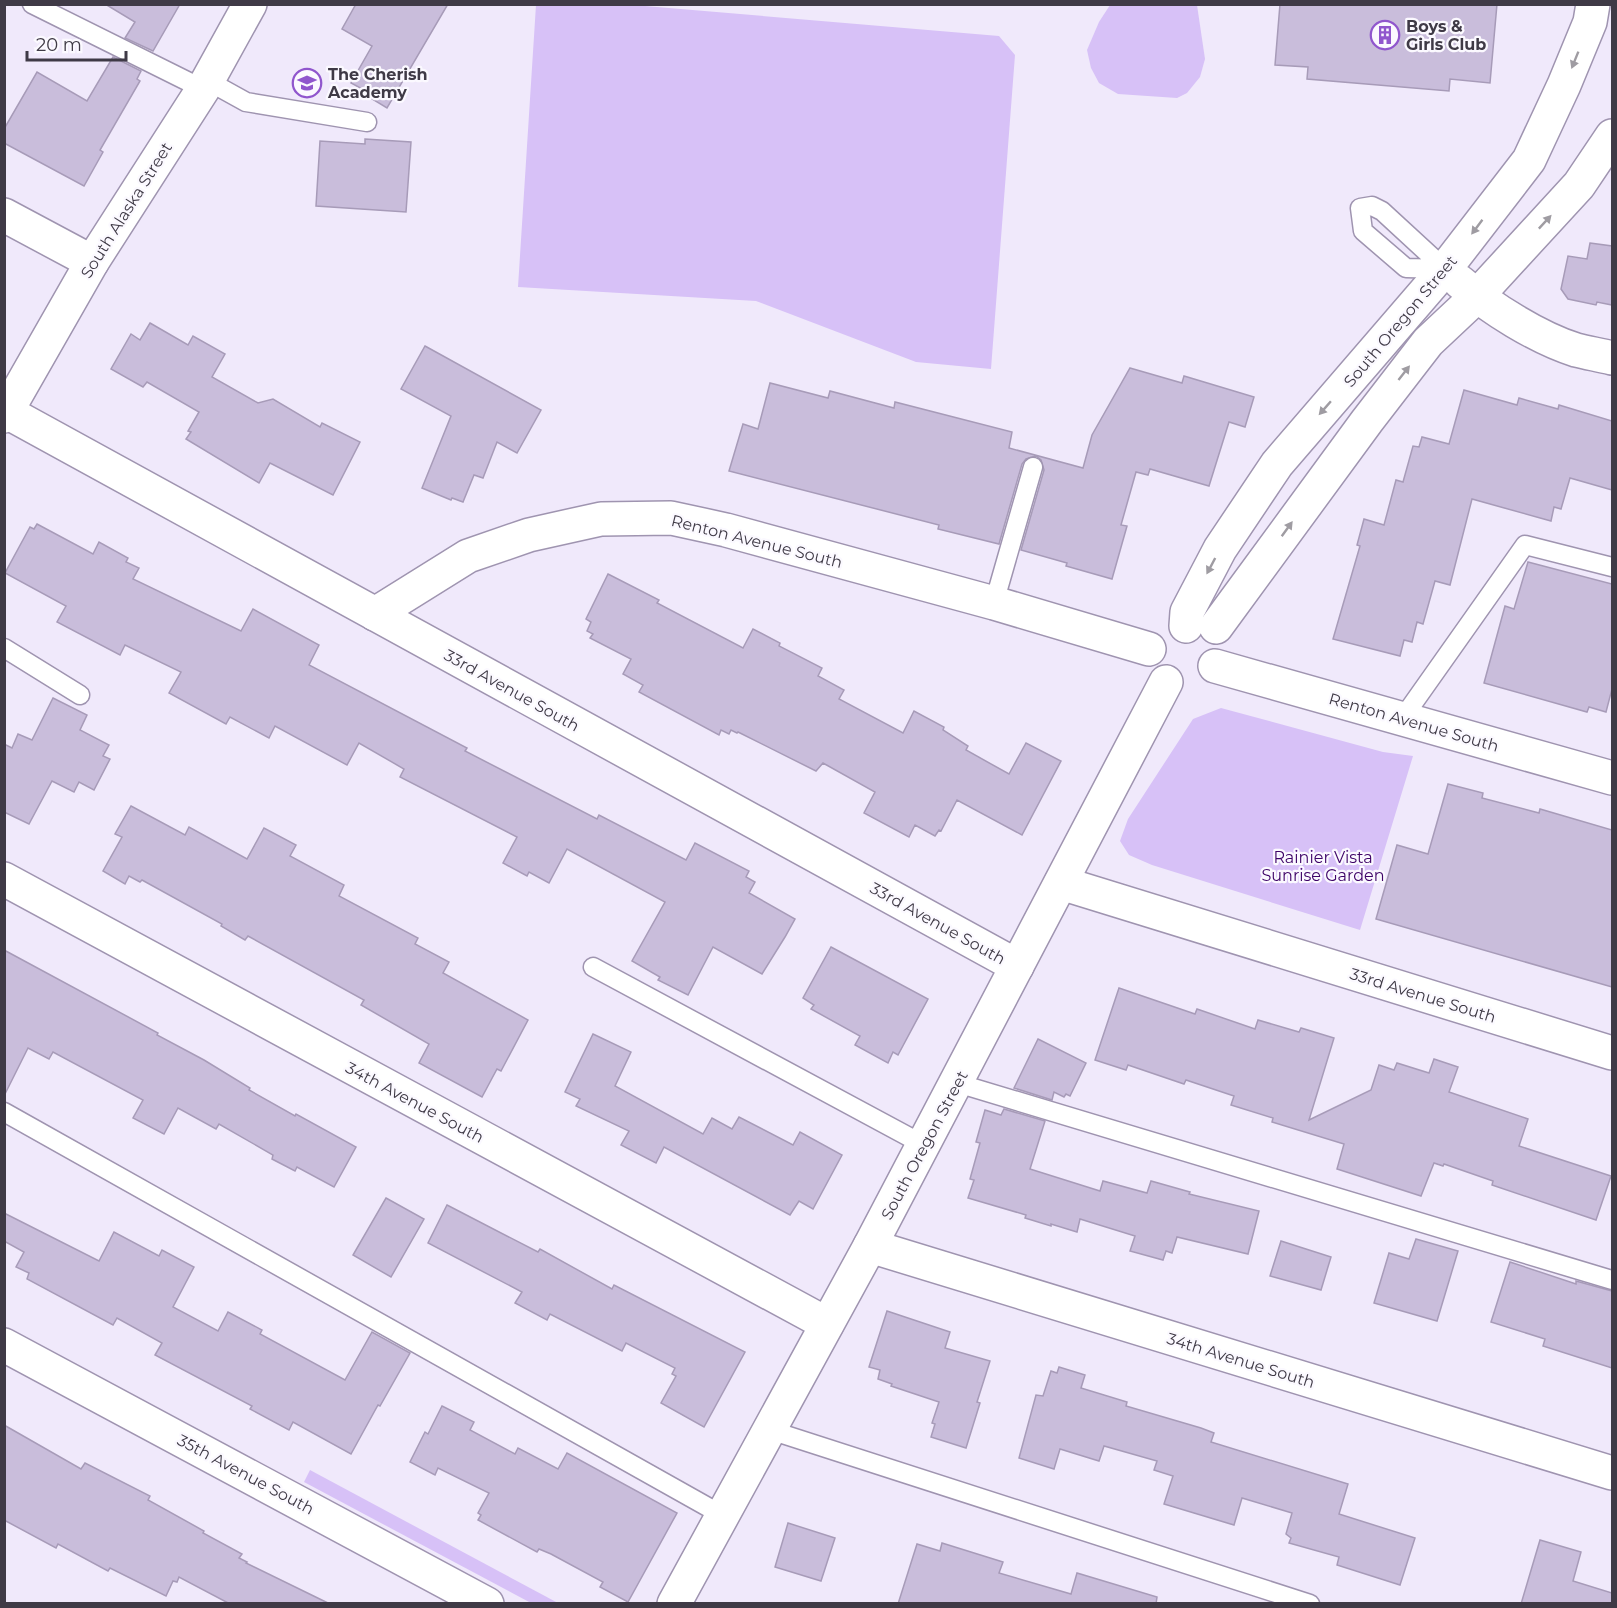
<svg xmlns="http://www.w3.org/2000/svg" width="1617" height="1608" viewBox="0 0 1617 1608" font-family="Montserrat,sans-serif">
<style>
.green{fill:#d7c1f7}
.building{fill:#c9bddb;stroke:#a79bb8;stroke-width:1.5}
.lines{fill:none;stroke-linecap:round;stroke-linejoin:round}
.service-casing{stroke:#9f94b0;stroke-width:21}
.minor-casing{stroke:#9f94b0;stroke-width:36}
.secondary-casing{stroke:#9f94b0;stroke-width:36}
.service{stroke:#fff;stroke-width:18}
.minor{stroke:#fff;stroke-width:33}
.secondary{stroke:#fff;stroke-width:33}
.oneway{fill:#9f9ca2}
.labels{text-anchor:middle;stroke-width:4.5;stroke-linejoin:round;paint-order:stroke}
.poi-label{font-size:16px;font-weight:bold;fill:#3f3a46;stroke:#fbf9ff;text-anchor:start}
.street-label{font-size:16px;fill:#3f3a46;stroke:#fbf9ff}
.park-label{font-size:16px;fill:#3d0367;stroke:#fbf9ff}
</style>
<rect width="100%" height="100%" fill="#f0e9fb"/>
<g class="green">
<path d="M536 5H633L999 36 1015 55 991 369 916 362 756 301 518 287Z"/>
<path d="M1110 5H1197L1205 59 1200 77 1187 93 1177 98 1118 94 1099 83 1091 68 1087 50 1099 22Z"/>
<path d="M1221 708 1383 752 1413 756 1360 930 1152 865 1129 855 1120 841 1128 819 1193 719Z"/>
<path d="M310 1470 558 1603H531L304 1482Z"/>
</g>
<g class="building">
<path d="M105 4H180L153 51 125 38 135 22Z"/>
<path d="M356 4H448L387 108 364 94 366 91 351 83 372 46 342 29Z"/>
<path d="M1280 4H1497L1490 83 1450 79 1449 91 1307 79 1308 67 1275 65Z"/>
<path d="M113 57 141 71 137 79 140 81 100 150 103 152 84 186 4 143V129L37 72 87 101Z"/>
<path d="M365 139 411 142 406 212 316 206 320 141 365 144Z"/>
<path d="M1590 243 1612 246V305L1597 302 1596 305 1568 299 1561 289 1568 256 1587 259Z"/>
<path d="M150 323 188 345 193 336 225 354 212 377 258 403 273 399 320 427 322 423 360 442 333 495 270 463 259 483 186 439 191 432 188 431 199 412 147 382 143 387 111 369 131 334 140 340Z"/>
<path d="M425 346 541 410 517 453 497 442 483 478 474 475 463 502 452 498 451 500 422 488 451 416 401 389Z"/>
<path d="M1130 368 1182 383 1184 376 1254 397 1245 427 1229 422 1209 486 1150 469 1148 475 1136 472 1121 525 1127 526 1112 579 1066 566 1067 563 1021 550 1044 470 1041 460 1036 456 1026 459 1022 464 999 544 938 529 939 525 729 471 743 424 758 429 770 383 828 398 830 391 894 408 895 402 1012 432 1009 448 1083 468 1092 435Z"/>
<path d="M1464 390 1517 405 1519 398 1558 409 1559 405 1612 421V490L1570 478 1561 509 1554 507 1551 521 1472 499 1450 585 1435 581 1423 624 1417 622 1412 642 1404 640 1400 656 1333 639 1360 546 1357 545 1364 519 1384 525 1396 480 1403 482 1413 446 1419 447 1422 437 1449 444Z"/>
<path d="M37 524 93 554 99 542 128 558 126 562 139 568 133 579 241 631 253 609 319 645 309 665 467 748 465 751 597 819 599 815 686 860 695 843 749 871 746 877 755 882 749 893 795 919 785 937 762 974 713 947 688 995 658 980 660 977 632 961 665 902 567 849 549 883 529 872 527 876 503 863 517 837 400 777 404 769 359 743 347 765 275 726 269 738 230 717 226 724 169 693 181 672 125 645 120 655 57 622 66 606 5 573 30 527 34 529Z"/>
<path d="M1528 562 1612 584V689L1606 712 1589 707 1587 712 1484 683 1505 606 1514 609Z"/>
<path d="M608 574 659 600 657 603 743 648 753 629 780 643 779 646 822 668 818 676 844 690 839 699 903 733 914 711 944 727 943 730 968 746 966 750 1009 774 1026 743 1061 761 1022 835 957 800 941 831 939 830 935 836 915 825 909 837 864 813 875 792 823 763 816 771 738 732 737 733 731 730 729 734 721 730 719 735 639 692 643 685 623 674 631 659 590 638 593 634 587 631 591 622 586 619Z"/>
<path d="M53 698 87 715 80 730 109 745 103 756 110 759 94 790 79 782 74 792 52 781 29 824 4 812V744L12 748 18 734 32 740Z"/>
<path d="M1448 784 1483 793 1482 798 1539 813 1540 809 1612 830V987L1376 919 1397 845 1428 854Z"/>
<path d="M131 806 185 835 189 827 247 859 264 828 296 845 290 856 344 885 339 896 418 938 415 944 449 962 443 973 528 1020 501 1071 497 1069 482 1097 419 1063 429 1044 361 1005 364 1000 248 936 245 940 221 926 222 924 142 880 140 882 129 876 125 884 103 871 122 837 115 834Z"/>
<path d="M831 947 928 999 898 1055 893 1052 888 1063 855 1045 860 1036 811 1009 814 1005 803 998Z"/>
<path d="M4 950 158 1033 157 1035 204 1060 250 1088 249 1090 295 1116 296 1114 356 1147 334 1187 297 1167 295 1171 272 1159 273 1155 219 1124 216 1129 178 1108 164 1134 133 1118 143 1100 53 1052 49 1059 28 1048 4 1096Z"/>
<path d="M1119 988 1195 1014 1197 1009 1255 1029 1258 1020 1299 1032 1301 1028 1334 1038 1309 1120 1371 1090 1379 1065 1394 1070 1397 1063 1429 1073 1434 1059 1458 1067 1449 1092 1528 1119 1519 1146 1611 1176 1596 1220 1492 1185 1493 1181 1444 1164 1443 1166 1434 1163 1421 1196 1337 1169 1344 1144 1272 1122 1273 1118 1231 1105 1234 1096 1186 1080 1184 1084 1128 1065 1126 1070 1095 1060Z"/>
<path d="M593 1034 631 1052 615 1086 703 1134 712 1118 732 1129 739 1117 793 1145 800 1132 842 1155 813 1209 799 1201 790 1215 664 1147 656 1163 621 1145 629 1131 576 1106 580 1099 565 1092Z"/>
<path d="M1038 1039 1086 1063 1070 1096 1066 1094 1064 1097 1054 1092 1052 1100 1014 1088Z"/>
<path d="M1004 1109 1045 1121 1030 1169 1100 1191 1103 1181 1147 1193 1151 1181 1190 1192 1189 1194 1259 1211 1248 1254 1177 1237 1172 1253 1166 1251 1163 1260 1130 1251 1135 1236 1080 1219 1077 1232 1051 1224V1226L1025 1218 1026 1215 968 1198 974 1180 970 1179 980 1143 976 1142 985 1110 1001 1115Z"/>
<path d="M386 1198 424 1219 391 1277 353 1255Z"/>
<path d="M447 1205 538 1252 540 1249 612 1289 614 1285 745 1352 704 1427 661 1403 676 1376 672 1374 675 1368 626 1343 622 1351 550 1314 547 1320 515 1303 522 1292 428 1243Z"/>
<path d="M4 1213 99 1261 114 1232 159 1256 162 1250 194 1267 173 1307 218 1331 228 1312 262 1330 260 1334 345 1380 372 1332 410 1353 380 1406 378 1405 351 1454 293 1422 289 1430 250 1409 252 1406 155 1355 162 1343 117 1318 113 1325 27 1279 29 1273 16 1267 24 1252 4 1241Z"/>
<path d="M1416 1239 1458 1251 1437 1321 1374 1303 1389 1253 1409 1259Z"/>
<path d="M1281 1241 1331 1257 1321 1290 1270 1276Z"/>
<path d="M1510 1262 1576 1284V1281L1612 1291V1368L1543 1346 1545 1339 1491 1322Z"/>
<path d="M887 1311 950 1332 945 1348 990 1361 977 1402 980 1403 966 1448 931 1437 935 1424 932 1423 939 1402 891 1386 892 1384 878 1379 880 1370 869 1367Z"/>
<path d="M1059 1367 1085 1375 1081 1388 1127 1402 1126 1406 1201 1428 1214 1433 1211 1442 1348 1484 1339 1514 1415 1538 1400 1585 1337 1565 1339 1557 1289 1543 1291 1538 1286 1534 1292 1513 1242 1498 1234 1525 1164 1504 1173 1476 1154 1470 1157 1461 1104 1446 1099 1461 1060 1449 1054 1469 1019 1458 1036 1395 1043 1396 1051 1371 1057 1373Z"/>
<path d="M442 1406 474 1422 470 1430 515 1454 518 1448 558 1469 567 1453 677 1513 628 1602 600 1587 603 1582 551 1554 539 1549 537 1552 478 1520 481 1515 478 1513 489 1493 438 1468 435 1475 410 1462 425 1432 428 1434Z"/>
<path d="M4 1425 81 1469 85 1463 150 1496 148 1500 204 1531 203 1533 242 1554 239 1558 247 1562 246 1563 330 1604H230L179 1577 177 1582 173 1581 166 1596 110 1568 108 1571 58 1544 56 1548 4 1520Z"/>
<path d="M788 1523 835 1538 821 1581 775 1567Z"/>
<path d="M1540 1540 1581 1552 1573 1581 1612 1593V1604H1521Z"/>
<path d="M942 1543 1003 1562 999 1573 1071 1594 1077 1573 1157 1597 1156 1604H898L917 1544 940 1551Z"/>
</g>
<g class="lines">
<g class="service-casing">
<g id="service">
<path d="M32 4 203 89"/>
<path d="M208 81 246 102 367 122"/>
<path d="M1372 206 1382 211 1445 269 1406 268 1363 231 1360 208Z"/>
<path d="M994 603 1033 467"/>
<path d="M4 648 80 695"/>
<path d="M1402 719 1525 545 1612 567"/>
<path d="M593 967 924 1145"/>
<path d="M957 1083 1612 1280"/>
<path d="M4 1112 722 1515"/>
<path d="M770 1430 1310 1604"/>
</g>
</g>
<g class="minor-casing">
<g id="minor">
<path d="M4 215 92 262"/>
<path d="M1460 282C1490 308 1538 338 1576 350 1588 353 1600 355 1612 358"/>
<path d="M7 412 1017 966"/>
<path d="M375 614 468 556 529 535 601 519 671 518 726 530 994 603 1149 649"/>
<path d="M1186 626 1187 612 1220 549 1277 464 1445 269 1529 160 1564 85 1590 22 1593 4"/>
<path d="M1216 627 1367 421 1428 342 1477 296 1579 185 1612 136"/>
<path d="M1215 666 1612 778"/>
<path d="M4 879 827 1324"/>
<path d="M1061 883 1612 1053"/>
<path d="M870 1246 1612 1473"/>
<path d="M4 1345 487 1604"/>
<path d="M674 1604 870 1246 1166 682"/>
</g>
</g>
<g class="secondary-casing">
<path id="secondary" d="M4 416 92 262 203 89 250 4"/>
</g>
<use href="#service" class="service"/>
<use href="#minor" class="minor"/>
<use href="#secondary" class="secondary"/>
</g>
<defs><path id="oneway-solid" d="M-6-.8H1V-3.2L6.5 0L1 3.2V.8H-6Z" transform="scale(1.5)"/></defs>
<g class="oneway">
<use href="#oneway-solid" transform="translate(1575 60) rotate(112)"/>
<use href="#oneway-solid" transform="translate(1545 222) rotate(-47)"/>
<use href="#oneway-solid" transform="translate(1477 227) rotate(127)"/>
<use href="#oneway-solid" transform="translate(1404 373) rotate(-52)"/>
<use href="#oneway-solid" transform="translate(1325 408) rotate(131)"/>
<use href="#oneway-solid" transform="translate(1287 529) rotate(-54)"/>
<use href="#oneway-solid" transform="translate(1211 566) rotate(118)"/>
</g>
<defs>
<g id="building-ring" transform="scale(1.5)"><circle r="9.5" fill="#fbf9ff" stroke="#9056cd" stroke-width="1.5"/><path d="M-4-6H4V6H1V3H-1V6H-4ZM-2.5-4.3h1.7v1.8h-1.7ZM.8-4.3h1.7v1.8H.8ZM-2.5-1h1.7V.8h-1.7ZM.8-1h1.7V.8H.8Z" fill="#9056cd"/></g>
<g id="school-ring" transform="scale(1.5)"><circle r="9.5" fill="#fbf9ff" stroke="#9056cd" stroke-width="1.5"/><path d="M0-5L7-2L0 1L-7-2ZM-4 1L0 2.5L4 1V4Q0 6-4 4Z" fill="#9056cd"/></g>
</defs>
<g fill-rule="evenodd">
<use href="#building-ring" x="1385" y="35"/>
<use href="#school-ring" x="307" y="83"/>
</g>
<g class="labels">
<g class="poi-label">
<text x="1406" y="32">Boys &amp;<tspan x="1406" dy="18">Girls Club</tspan></text>
<text x="328" y="80">The Cherish<tspan x="328" dy="18">Academy</tspan></text>
</g>
<g class="street-label">
<text transform="translate(126 210) rotate(-58)" y="6">South Alaska Street</text>
<text transform="translate(1400 321) rotate(-50)" y="6">South Oregon Street</text>
<text transform="translate(757 541) rotate(14)" y="6">Renton Avenue South</text>
<text transform="translate(512 690) rotate(29)" y="6">33rd Avenue South</text>
<text transform="translate(1414 722) rotate(16)" y="6">Renton Avenue South</text>
<text transform="translate(938 923) rotate(29)" y="6">33rd Avenue South</text>
<text transform="translate(1423 995) rotate(17)" y="6">33rd Avenue South</text>
<text transform="translate(415 1102) rotate(28)" y="6">34th Avenue South</text>
<text transform="translate(924 1145) rotate(-62)" y="6">South Oregon Street</text>
<text transform="translate(1241 1360) rotate(17)" y="6">34th Avenue South</text>
<text transform="translate(246 1474) rotate(28)" y="6">35th Avenue South</text>
</g>
<g class="park-label">
<text x="1323" y="863">Rainier Vista<tspan x="1323" dy="18">Sunrise Garden</tspan></text>
</g>
</g>
<rect width="1617" height="1608" fill="none" stroke="#3f3a46" stroke-width="12"/>
<path d="M27 51v9h99v-9" fill="none" stroke="#3f3a46" stroke-width="3"/>
<text x="36" y="51" font-size="18" fill="#3f3a46" stroke="#fbf9ff" stroke-width="4.5" paint-order="stroke">20 m</text>
</svg>
